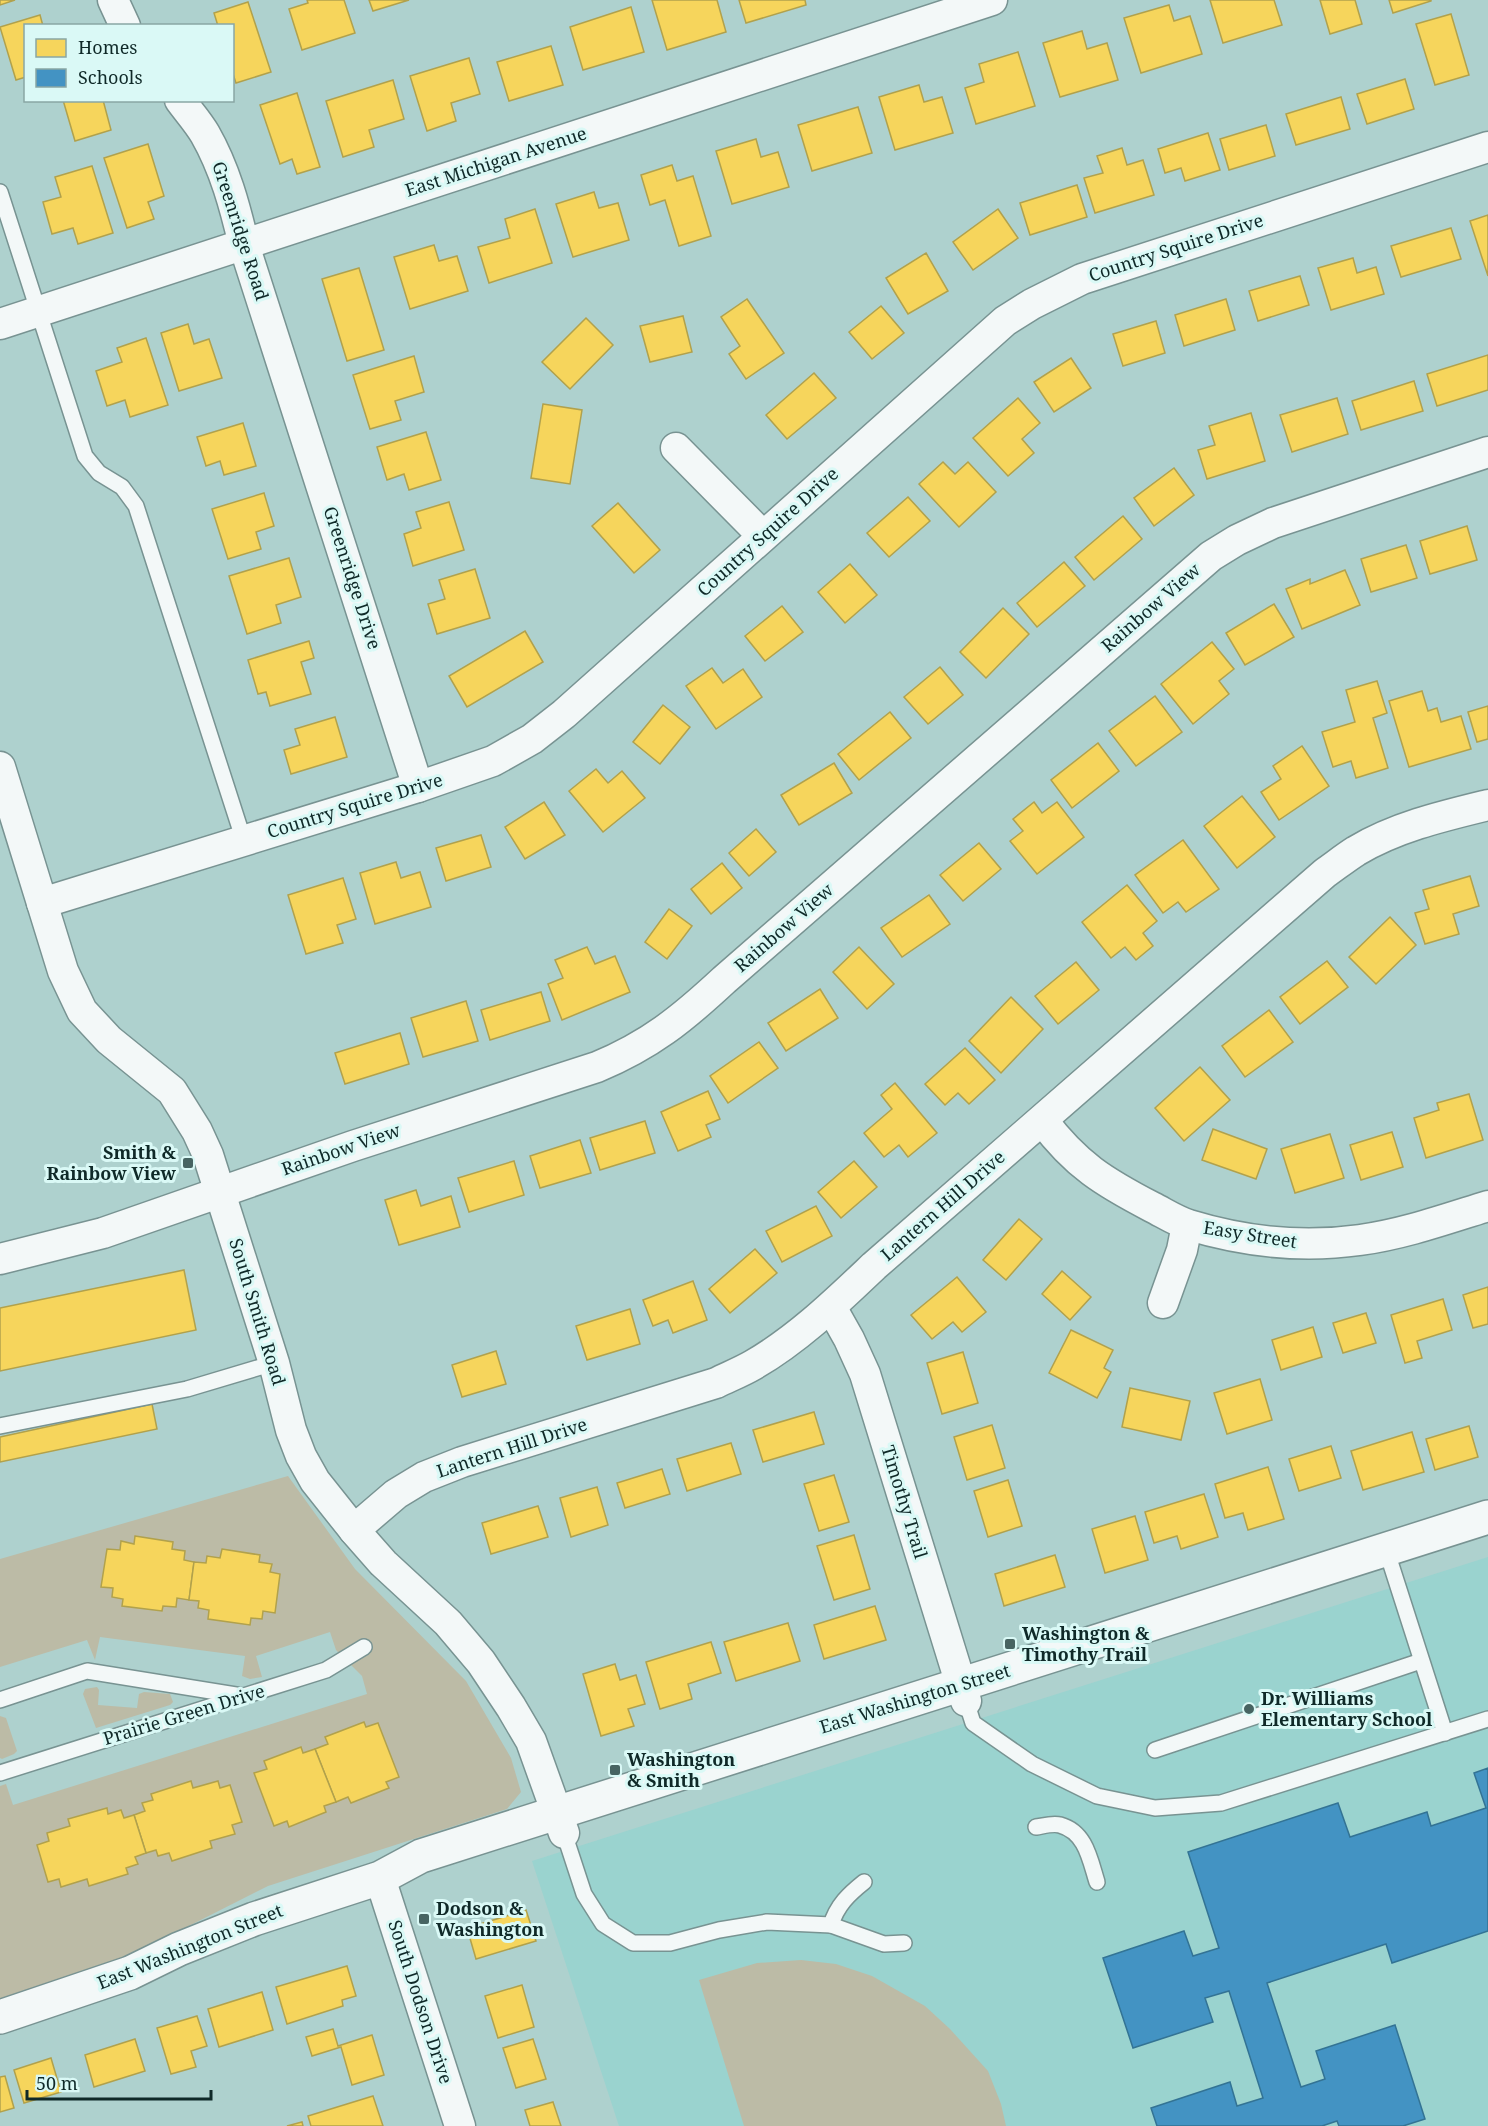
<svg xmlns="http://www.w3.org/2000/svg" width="1488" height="2126" viewBox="0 0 1488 2126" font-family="'Noto Serif',serif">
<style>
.built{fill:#9ad3cf}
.green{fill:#bcbba6}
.homes{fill:#f6d55c;stroke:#b1a14c;stroke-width:1.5}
.schools{fill:#4393c3;stroke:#337394;stroke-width:1.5}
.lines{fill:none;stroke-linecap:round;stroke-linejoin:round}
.lane-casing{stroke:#789392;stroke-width:18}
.street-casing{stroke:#789392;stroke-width:33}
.secondary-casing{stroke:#789392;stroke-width:36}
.lane{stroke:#f3f8f8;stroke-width:15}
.street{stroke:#f3f8f8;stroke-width:30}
.secondary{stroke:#f3f8f8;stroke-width:33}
.poi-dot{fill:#476462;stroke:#daf9f6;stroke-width:2}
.labels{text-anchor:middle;stroke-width:6;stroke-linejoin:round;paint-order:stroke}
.street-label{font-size:18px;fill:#0f2928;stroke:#daf9f6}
.poi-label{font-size:18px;font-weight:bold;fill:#0f2928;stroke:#daf9f6;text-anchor:start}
</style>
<rect width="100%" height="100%" fill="#aed1ce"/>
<path class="built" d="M1488 1557V2126H619L532 1861Z"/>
<g class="green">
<path d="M288 1476 355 1569 466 1681 511 1758 521 1792 507 1809 268 1886 94 1974 0 2005V1786L6 1784 13 1805 367 1694 362 1676 336 1650 330 1632 256 1656 262 1677 250 1679 242 1676 245 1656 100 1637 95 1660 87 1640 0 1667V1559Z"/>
<path d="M97 1687 99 1690 98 1705 137 1708 139 1694 144 1692 170 1694 173 1702 170 1705 96 1728 83 1694 85 1689Z"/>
<path d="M0 1716 6 1718 17 1751 14 1754 2 1759 0 1758Z"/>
<path d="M801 1960 836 1964 872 1976 925 2006 950 2029 988 2071 1001 2104 1006 2126H744L699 1980 757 1963Z"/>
</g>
<g class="homes">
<path d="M0 0H15L0 5Z"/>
<path d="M307 0H344L355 33 302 50 289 9 308 3Z"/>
<path d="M369 0H409L373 11Z"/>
<path d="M652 0H717L726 32 667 50Z"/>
<path d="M739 0H805L806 5 746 23Z"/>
<path d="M1210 0H1274L1282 25 1223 43Z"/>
<path d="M1320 0H1355L1362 24 1330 34Z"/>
<path d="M1389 0H1431V1L1393 13Z"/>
<path d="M248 2 271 72 236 83 232 71V26H218L214 13Z"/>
<path d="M1169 5 1174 21 1190 16 1202 54 1141 73 1124 18Z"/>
<path d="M631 7 644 52 583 70 570 27Z"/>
<path d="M1451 14 1469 75 1435 85 1416 24Z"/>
<path d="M40 15 43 26H26V77L16 80 0 27Z"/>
<path d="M1082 31 1087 49 1107 43 1118 80 1060 97 1043 43Z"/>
<path d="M551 46 563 85 509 101 497 62Z"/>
<path d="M1018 52 1035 106 976 124 965 88 984 82 979 64Z"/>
<path d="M469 58 480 94 451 103 456 121 427 131 410 76Z"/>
<path d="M1405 79 1414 109 1367 124 1357 94Z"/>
<path d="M393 80 404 119 369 130 374 147 343 157 326 101Z"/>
<path d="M919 85 924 102 942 97 953 133 895 150 879 97Z"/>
<path d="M297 93 320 167 297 174 292 159 280 164 260 105Z"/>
<path d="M1341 97 1350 129 1296 145 1286 114Z"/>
<path d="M63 100H103L111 130 75 141Z"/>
<path d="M858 107 872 153 812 171 798 125Z"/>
<path d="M1266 125 1275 156 1229 170 1220 139Z"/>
<path d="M1208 133 1220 170 1185 181 1181 168 1165 173 1158 149Z"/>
<path d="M756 139 761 157 778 152 789 187 732 204 716 151Z"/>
<path d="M148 144 164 196 148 202 154 219 127 228 104 158Z"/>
<path d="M1122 148 1127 165 1143 160 1154 195 1095 213 1084 178 1103 173 1097 156Z"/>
<path d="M672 165 677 181 693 176 711 236 679 246 665 200 650 205 641 175Z"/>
<path d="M92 166 113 233 78 244 73 228 52 234 43 202 61 197 55 177Z"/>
<path d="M1077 185 1087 217 1030 235 1020 203Z"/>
<path d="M594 192 599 208 618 203 629 240 573 257 556 204Z"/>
<path d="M535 209 552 263 489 283 478 247 510 238 505 219Z"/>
<path d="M998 209 1018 238 973 270 953 242Z"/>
<path d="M1488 215V276L1470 221Z"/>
<path d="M1451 228 1461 259 1401 277 1391 246Z"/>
<path d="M434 245 439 261 457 256 468 291 410 309 394 257Z"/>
<path d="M926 253 948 291 908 314 886 278Z"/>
<path d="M1353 258 1357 273 1376 267 1384 294 1331 310 1318 268Z"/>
<path d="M359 268 384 350 347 361 322 279Z"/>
<path d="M1300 276 1309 305 1258 321 1249 291Z"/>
<path d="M747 299 784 353 746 379 729 354 740 346 721 317Z"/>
<path d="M1226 299 1235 330 1184 346 1175 315Z"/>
<path d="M881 306 904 333 872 359 849 332Z"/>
<path d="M683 316 692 352 650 362 640 326Z"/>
<path d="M586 318 613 345 570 389 542 362Z"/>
<path d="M1156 321 1165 353 1123 366 1113 334Z"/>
<path d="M188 324 194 344 209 339 222 378 179 391 161 333Z"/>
<path d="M146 338 168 405 130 417 125 400 107 406 96 371 122 362 117 348Z"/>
<path d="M1488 355V390L1437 406 1427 374Z"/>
<path d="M414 356 424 392 395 401 401 420 370 429 353 375Z"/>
<path d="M1071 358 1091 388 1054 412 1034 382Z"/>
<path d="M814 373 836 398 787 439 766 415Z"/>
<path d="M1414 381 1423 411 1361 430 1352 401Z"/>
<path d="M1018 398 1040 423 1022 439 1034 453 1008 476 973 438Z"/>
<path d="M1337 398 1348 434 1292 452 1280 415Z"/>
<path d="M543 404 582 410 570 484 531 478Z"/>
<path d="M1251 413 1265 461 1207 479 1198 450 1215 445 1209 426Z"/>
<path d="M243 423 256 466 224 475 220 461 206 466 197 437Z"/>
<path d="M426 432 441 480 409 490 404 474 387 480 377 447Z"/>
<path d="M943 462 955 474 968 462 996 492 959 527 919 484Z"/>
<path d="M1174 468 1194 495 1154 526 1134 498Z"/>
<path d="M264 493 274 526 256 532 261 549 228 559 212 509Z"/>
<path d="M908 497 930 521 889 557 867 533Z"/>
<path d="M449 502 464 550 413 566 404 534 421 528 416 512Z"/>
<path d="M618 503 660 550 634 573 592 526Z"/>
<path d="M1123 516 1142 539 1094 580 1075 557Z"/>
<path d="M1467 526 1477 560 1430 574 1420 541Z"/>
<path d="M1406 545 1417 578 1371 592 1361 559Z"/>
<path d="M289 558 301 597 276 605 281 623 247 634 229 576Z"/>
<path d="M1064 562 1085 586 1037 627 1017 603Z"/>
<path d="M850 564 877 595 845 623 818 592Z"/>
<path d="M475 569 490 618 437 634 428 604 445 599 439 580Z"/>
<path d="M1345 570 1360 605 1302 629 1286 589 1310 579V584Z"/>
<path d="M1274 604 1294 637 1245 665 1226 633Z"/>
<path d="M782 606 803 632 765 661 745 636Z"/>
<path d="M1003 608 1029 634 986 678 960 652Z"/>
<path d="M525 631 543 662 467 707 449 676Z"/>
<path d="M309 641 314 658 301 662 311 694 270 706 266 692 258 694 248 660Z"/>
<path d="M1212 642 1234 669 1219 681 1229 694 1193 724 1161 684Z"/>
<path d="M940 667 963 695 928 724 904 697Z"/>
<path d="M712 668 723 683 743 669 762 697 716 729 686 686Z"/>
<path d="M1377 681 1387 713 1373 718 1388 768 1356 778 1351 761 1333 767 1322 732 1355 722 1346 690Z"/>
<path d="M1422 691 1428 711 1437 708 1441 722 1461 716 1471 749 1409 767 1389 701Z"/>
<path d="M1155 696 1182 732 1136 766 1109 731Z"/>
<path d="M663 705 690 727 660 764 633 742Z"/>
<path d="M1488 706V739L1477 742 1468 712Z"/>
<path d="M890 712 911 738 859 780 838 754Z"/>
<path d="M335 717 347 757 291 774 284 750 300 745 295 729Z"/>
<path d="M1098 743 1119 771 1072 808 1051 780Z"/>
<path d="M1302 746 1329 786 1279 820 1261 792 1281 779 1273 766Z"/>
<path d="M834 763 852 793 799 825 781 795Z"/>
<path d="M596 769 608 783 622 771 645 798 603 832 569 791Z"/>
<path d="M1242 796 1275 837 1237 868 1204 826Z"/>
<path d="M544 802 565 835 525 859 505 827Z"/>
<path d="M1034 802 1042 813 1057 802 1084 837 1037 874 1010 841 1023 831 1013 819Z"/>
<path d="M756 829 776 852 749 876 729 853Z"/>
<path d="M481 835 491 867 446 881 436 848Z"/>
<path d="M1183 840 1219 889 1186 912 1178 902 1163 913 1135 875Z"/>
<path d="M979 843 1001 869 963 901 940 875Z"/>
<path d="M396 862 401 878 420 872 431 907 375 924 360 873Z"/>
<path d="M722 863 742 888 711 914 691 889Z"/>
<path d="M1470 876 1479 906 1453 914 1459 934 1425 944 1415 913 1429 909 1423 890Z"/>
<path d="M343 878 356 919 337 925 343 943 306 954 288 895Z"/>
<path d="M1127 885 1157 921 1143 933 1153 946 1136 960 1125 947 1111 958 1082 922Z"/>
<path d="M929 895 950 924 902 957 881 928Z"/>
<path d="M669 909 692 926 667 959 645 942Z"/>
<path d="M1390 917 1416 945 1376 984 1349 957Z"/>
<path d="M587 947 595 964 615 956 630 992 562 1020 548 984 563 978 555 960Z"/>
<path d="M859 947 894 984 867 1009 833 972Z"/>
<path d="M1327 961 1348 987 1300 1024 1280 997Z"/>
<path d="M1076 962 1099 990 1058 1024 1035 996Z"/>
<path d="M820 989 838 1018 786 1051 768 1023Z"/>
<path d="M541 992 550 1021 490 1040 481 1010Z"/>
<path d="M1011 997 1043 1029 1001 1073 969 1041Z"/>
<path d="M466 1001 478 1041 423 1057 411 1018Z"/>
<path d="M1269 1010 1293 1042 1245 1077 1222 1046Z"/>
<path d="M400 1033 409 1064 345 1084 335 1053Z"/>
<path d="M759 1042 778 1068 728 1103 710 1076Z"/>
<path d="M965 1048 995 1080 969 1104 958 1093 945 1105 925 1084Z"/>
<path d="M1200 1067 1230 1100 1184 1141 1155 1108Z"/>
<path d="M895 1083 937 1133 908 1157 899 1145 884 1157 864 1133 892 1109 881 1095Z"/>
<path d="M708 1091 720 1119 706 1125 711 1137 678 1151 661 1112Z"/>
<path d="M1469 1094 1483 1140 1426 1158 1414 1118 1439 1110 1437 1103Z"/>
<path d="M645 1121 655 1153 600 1170 590 1138Z"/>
<path d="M1213 1129 1267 1149 1256 1179 1202 1160Z"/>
<path d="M1392 1132 1403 1167 1361 1180 1350 1145Z"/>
<path d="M1330 1134 1344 1178 1295 1193 1281 1149Z"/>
<path d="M580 1140 591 1173 540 1188 530 1156Z"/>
<path d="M514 1161 524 1195 469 1212 458 1178Z"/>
<path d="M854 1161 877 1187 841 1218 818 1192Z"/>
<path d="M416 1190 421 1206 451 1196 460 1227 399 1245 385 1200Z"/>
<path d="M816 1206 832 1236 782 1262 766 1231Z"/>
<path d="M1019 1219 1042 1239 1006 1280 983 1260Z"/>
<path d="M755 1249 777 1273 730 1313 709 1289Z"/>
<path d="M184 1270 196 1330 0 1371V1308Z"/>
<path d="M1062 1271 1091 1297 1070 1320 1042 1294Z"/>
<path d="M957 1277 986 1312 962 1332 953 1322 932 1339 911 1315Z"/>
<path d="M693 1281 707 1320 673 1333 668 1320 653 1326 643 1300Z"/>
<path d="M1488 1287V1324L1473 1328 1463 1295Z"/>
<path d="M1443 1299 1452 1330 1417 1341 1422 1358 1405 1363 1391 1315Z"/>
<path d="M630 1309 640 1344 587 1360 576 1326Z"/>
<path d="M1366 1313 1376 1343 1343 1353 1333 1323Z"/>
<path d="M1313 1327 1322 1357 1281 1370 1272 1340Z"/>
<path d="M1071 1330 1113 1350 1104 1368 1111 1372 1097 1398 1049 1373Z"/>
<path d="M496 1351 506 1384 462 1397 452 1365Z"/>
<path d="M963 1352 978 1403 942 1414 927 1363Z"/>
<path d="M1260 1379 1272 1420 1227 1434 1214 1393Z"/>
<path d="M1130 1388 1190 1401 1181 1440 1122 1427Z"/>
<path d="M152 1404 157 1429 0 1462V1437Z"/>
<path d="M814 1412 824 1444 763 1462 753 1430Z"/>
<path d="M992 1425 1005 1468 967 1480 954 1437Z"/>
<path d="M1469 1426 1478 1457 1435 1470 1426 1439Z"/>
<path d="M1412 1432 1424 1472 1363 1490 1351 1451Z"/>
<path d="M731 1443 741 1474 687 1491 677 1459Z"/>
<path d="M1331 1446 1341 1478 1299 1491 1289 1459Z"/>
<path d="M1268 1467 1284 1519 1248 1530 1243 1513 1225 1518 1215 1484Z"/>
<path d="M662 1469 670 1494 625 1508 617 1483Z"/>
<path d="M834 1475 849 1522 819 1531 804 1484Z"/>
<path d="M1008 1480 1022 1526 988 1537 974 1491Z"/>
<path d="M597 1487 608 1525 571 1537 560 1498Z"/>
<path d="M1204 1494 1218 1537 1181 1549 1177 1536 1154 1543 1145 1512Z"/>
<path d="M538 1506 548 1537 491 1554 482 1523Z"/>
<path d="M1135 1516 1148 1560 1105 1573 1092 1529Z"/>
<path d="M854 1535 870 1589 834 1600 817 1546Z"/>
<path d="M135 1536 173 1542 172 1549 185 1551 184 1560 194 1562 189 1600 177 1598 176 1607 163 1606 162 1611 122 1606 123 1599 112 1597 113 1588 101 1587 107 1549 120 1550 121 1541 134 1544Z"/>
<path d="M222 1549 260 1555 259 1562 272 1564 270 1572 280 1574 275 1613 263 1611 262 1619 251 1618 250 1625 208 1619 209 1610 198 1608 199 1601 189 1600 194 1562 206 1563 207 1556 220 1558Z"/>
<path d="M1055 1555 1065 1587 1004 1606 995 1574Z"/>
<path d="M875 1606 886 1640 824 1659 814 1625Z"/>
<path d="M788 1623 800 1661 736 1681 724 1642Z"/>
<path d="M711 1642 721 1673 688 1684 692 1699 660 1709 646 1662Z"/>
<path d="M615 1664 620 1680 636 1675 645 1704 628 1709 634 1726 601 1736 583 1674Z"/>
<path d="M364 1722 366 1727 378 1723 399 1777 386 1782 389 1788 351 1803 348 1797 336 1802 315 1749 328 1744 325 1737Z"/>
<path d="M301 1747 303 1753 315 1749 336 1802 324 1806 326 1812 289 1827 287 1821 274 1826 254 1773 267 1769 264 1761Z"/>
<path d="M191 1781 193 1788 218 1781 220 1788 230 1785 242 1822 232 1825 235 1834 210 1841 212 1848 172 1861 169 1853 158 1856 156 1850 146 1853 134 1815 145 1811 142 1803 153 1800 151 1794Z"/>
<path d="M107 1808 108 1814 121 1810 124 1818 134 1815 146 1853 135 1857 138 1864 126 1868 128 1874 89 1886 87 1879 61 1887 59 1879 48 1882 37 1845 49 1841 47 1833 70 1826 68 1819Z"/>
<path d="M526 1910 536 1941 476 1959 467 1928Z"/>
<path d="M347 1966 356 1996 342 2000 343 2006 287 2024 276 1987Z"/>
<path d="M522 1985 534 2027 498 2038 485 1996Z"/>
<path d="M262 1992 273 2030 219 2047 208 2009Z"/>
<path d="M197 2016 207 2046 191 2051 196 2067 171 2074 157 2028Z"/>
<path d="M333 2029 338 2046 372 2035 384 2075 352 2085 341 2047 312 2056 306 2037Z"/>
<path d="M135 2039 145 2071 94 2087 85 2055Z"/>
<path d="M533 2039 546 2079 516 2088 503 2048Z"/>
<path d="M51 2058 61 2092 24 2103 14 2070Z"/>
<path d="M5 2076 14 2108 0 2112V2077Z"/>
<path d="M373 2096 383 2126H311L308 2116Z"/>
<path d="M553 2102 561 2126H530L525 2110Z"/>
<path d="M302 2122 303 2126H287Z"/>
</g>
<path class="schools" d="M1488 1768V1931L1392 1963 1386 1944 1267 1983 1301 2087 1325 2079 1316 2051 1395 2025 1425 2119 1403 2126H1339L1337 2121 1322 2126H1157L1151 2108 1230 2082 1237 2106 1263 2098 1229 1991 1205 1998 1213 2022 1133 2048 1103 1958 1184 1931 1193 1956 1219 1948 1188 1852 1338 1803 1350 1837 1427 1812 1431 1826 1486 1808 1474 1773Z"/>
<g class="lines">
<g class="lane-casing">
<g id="lane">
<path d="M0 192 85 456 99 473 122 487 136 506 244 841"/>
<path d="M0 1426 187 1389 274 1363"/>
<path d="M1386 1549 1445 1733"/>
<path d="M0 1700 87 1671 242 1696"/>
<path d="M966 1701 973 1723 1032 1764 1097 1796 1155 1808 1221 1803 1488 1719"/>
<path d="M1155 1750 1421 1661"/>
<path d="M0 1773 326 1670 364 1647"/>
<path d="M1036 1827C1043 1826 1053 1823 1060 1825 1086 1832 1090 1860 1097 1882"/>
<path d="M564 1833 584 1894 603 1924 633 1943H670L719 1930 767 1922 831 1925 884 1944 904 1943"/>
<path d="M831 1925C837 1905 849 1894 864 1882"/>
</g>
</g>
<g class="street-casing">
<g id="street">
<path d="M113 0 125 26"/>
<path d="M180 100C188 111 198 122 205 134 225 169 235 207 244 245L418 787"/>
<path d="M0 324 992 0"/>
<path d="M676 448 763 536"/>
<path d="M0 767 63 971 82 1011 109 1040 172 1091 197 1131 208 1155 274 1363 291 1430 301 1456 315 1481 354 1530 383 1563 448 1623 481 1662 511 1707 531 1741 564 1833"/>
<path d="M42 903 418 787 493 761 532 739 564 714 1005 321 1032 304 1082 279 1488 147"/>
<path d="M1043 1121C1076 1165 1104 1182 1152 1207 1164 1213 1176 1221 1189 1225 1245 1242 1303 1248 1360 1240 1404 1234 1446 1219 1488 1206"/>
<path d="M0 1259 103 1233 353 1146 597 1067C650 1045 682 1019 724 980L1211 556 1237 540 1273 523 1488 452"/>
<path d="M1163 1303 1182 1250 1187 1225"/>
<path d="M831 1307 849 1339 865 1374 966 1701"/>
<path d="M354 1530 396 1494 424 1477 462 1462 716 1383C728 1377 741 1372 753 1365 798 1339 836 1302 874 1266L1325 873C1335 866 1345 858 1356 851 1396 827 1443 816 1488 805"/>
<path d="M380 1878 460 2126"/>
</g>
</g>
<g class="secondary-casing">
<path id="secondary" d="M0 2017 130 1973 179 1949 254 1919 380 1878 421 1856 1488 1517"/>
</g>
<use href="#lane" class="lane"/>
<use href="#street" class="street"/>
<use href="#secondary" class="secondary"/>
</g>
<g class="poi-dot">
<rect x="182" y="1157" width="12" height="12" rx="3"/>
<rect x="1004" y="1638" width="12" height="12" rx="3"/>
<circle cx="1249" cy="1709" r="6"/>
<rect x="609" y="1764" width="12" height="12" rx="3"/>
<rect x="418" y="1913" width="12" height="12" rx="3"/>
</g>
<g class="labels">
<g class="street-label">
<text transform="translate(496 162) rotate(-18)" y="6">East Michigan Avenue</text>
<text transform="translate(240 231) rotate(72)" y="6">Greenridge Road</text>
<text transform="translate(1176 248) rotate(-18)" y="6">Country Squire Drive</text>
<text transform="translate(768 532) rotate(-42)" y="6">Country Squire Drive</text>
<text transform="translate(352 578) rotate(72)" y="6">Greenridge Drive</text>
<text transform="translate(1151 608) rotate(-41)" y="6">Rainbow View</text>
<text transform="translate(355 806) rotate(-17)" y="6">Country Squire Drive</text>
<text transform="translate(784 928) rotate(-41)" y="6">Rainbow View</text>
<text transform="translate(341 1150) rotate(-19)" y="6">Rainbow View</text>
<text transform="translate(943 1206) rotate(-41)" y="6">Lantern Hill Drive</text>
<text transform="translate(1250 1235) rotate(9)" y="6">Easy Street</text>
<text transform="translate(257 1312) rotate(73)" y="6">South Smith Road</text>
<text transform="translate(512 1448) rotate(-18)" y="6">Lantern Hill Drive</text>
<text transform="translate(904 1502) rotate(73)" y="6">Timothy Trail</text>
<text transform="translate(915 1699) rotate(-17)" y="6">East Washington Street</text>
<text transform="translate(184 1715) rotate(-17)" y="6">Prairie Green Drive</text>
<text transform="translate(190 1947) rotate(-22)" y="6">East Washington Street</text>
<text transform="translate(420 2002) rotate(72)" y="6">South Dodson Drive</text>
</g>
<g class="poi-label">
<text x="176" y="1159" text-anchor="end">Smith &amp;<tspan x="176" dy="21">Rainbow View</tspan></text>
<text x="1022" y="1640">Washington &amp;<tspan x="1022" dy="21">Timothy Trail</tspan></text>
<text x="1261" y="1705">Dr. Williams<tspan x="1261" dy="21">Elementary School</tspan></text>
<text x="627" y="1766">Washington<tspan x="627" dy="21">&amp; Smith</tspan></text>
<text x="436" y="1915">Dodson &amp;<tspan x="436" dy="21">Washington</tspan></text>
</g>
</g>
<rect x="24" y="24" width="210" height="78" fill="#daf9f6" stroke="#89a6a4" stroke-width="1.5"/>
<rect x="36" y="39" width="30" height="18" fill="#f6d55c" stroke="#89a6a4" stroke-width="1.5"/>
<text x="78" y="54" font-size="18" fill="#0f2928">Homes</text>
<rect x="36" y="69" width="30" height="18" fill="#4393c3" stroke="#89a6a4" stroke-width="1.5"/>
<text x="78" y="84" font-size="18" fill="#0f2928">Schools</text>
<path d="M27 2090v9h184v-9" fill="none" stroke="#0f2928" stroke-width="3"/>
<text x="36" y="2090" font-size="18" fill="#0f2928" stroke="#daf9f6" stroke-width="4.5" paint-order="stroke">50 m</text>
</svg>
